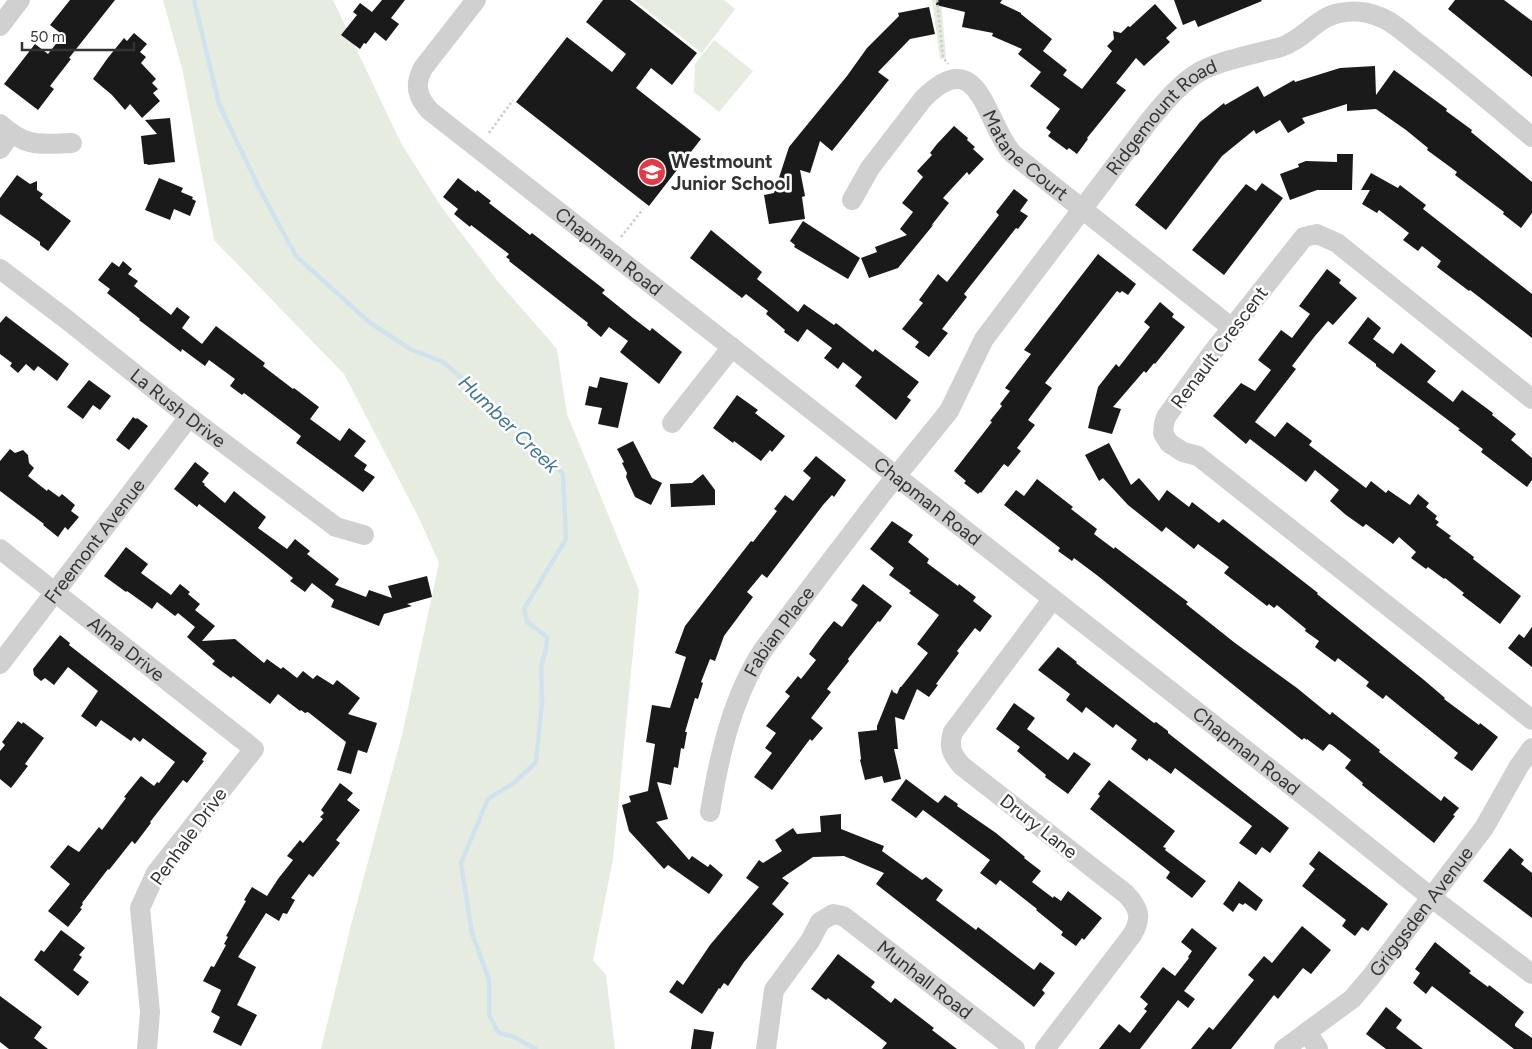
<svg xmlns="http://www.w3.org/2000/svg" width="1532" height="1049" viewBox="0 0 1532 1049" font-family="Figtree,sans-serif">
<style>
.green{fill:#e6ecdf}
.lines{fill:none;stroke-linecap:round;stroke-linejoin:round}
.stream{stroke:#cfe2ee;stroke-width:4.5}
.building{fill:#1a1a1a}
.path{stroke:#cdcdcd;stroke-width:2.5;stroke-dasharray:2.5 2.5;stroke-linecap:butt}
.minor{stroke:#d0d0d0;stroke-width:20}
.labels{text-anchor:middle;stroke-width:5;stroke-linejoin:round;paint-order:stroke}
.street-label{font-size:19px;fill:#333;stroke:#fff}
.poi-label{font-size:19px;font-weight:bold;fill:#333;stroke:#fff;text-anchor:start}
.water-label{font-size:20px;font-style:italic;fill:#3f7597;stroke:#fff}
</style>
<rect width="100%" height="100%" fill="#fff"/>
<g class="green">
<path d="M163 0H333L401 143 442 208 497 280 557 349 567 414 639 590 613 859 593 960 606 975 615 1049H321L351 925 403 731 439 563 420 520 344 374 214 240 183 72Z"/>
<path d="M634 0H724L735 9 702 53Z"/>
<path d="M932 0H941L946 58 940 59Z"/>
<path d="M714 40 753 71 719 112 694 92 695 64Z"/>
</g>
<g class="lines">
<path class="stream" d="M194 0 219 104 259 188 296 256 369 322 410 349 443 362 506 416 563 474 566 539 524 609 527 622 547 637 546 649 541 667 542 702 536 762 514 783 488 799 461 863 472 933 489 980V1015L499 1033 514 1037 536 1049"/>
</g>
<g class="building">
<path d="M70 0H115L69 58 71 59 50 86 54 89 38 110 4 84 35 44 48 54 63 35 50 25Z"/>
<path d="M382 0H405L391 18 399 24 386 41 375 32 366 44 364 43 360 49 341 35 357 15 353 12 360 3 372 12Z"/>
<path d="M603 0H630L697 53 672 85 651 68 636 88 701 139 649 206 516 102 567 37 612 72 626 54 586 22Z"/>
<path d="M937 0H1002L1000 3 1021 13V14L1052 39 1043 51 1067 70 1063 75 1082 89 1112 51 1107 46 1114 39 1113 31 1121 33 1128 26 1130 27 1155 4 1177 28 1166 38 1170 42 1144 66 1136 58 1116 83 1126 90 1087 138 1088 139 1077 154 1069 148 1067 150 1048 136 1051 132 1046 128 1060 109 1030 86 1041 72 1018 54 1022 49 992 36 993 33 962 27 965 12 936 5Z"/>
<path d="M1174 0H1261L1262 1 1198 27 1195 20 1183 25Z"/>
<path d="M1455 0H1504L1532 21V77L1448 9Z"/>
<path d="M929 7 935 34 910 39 878 72 889 80 888 81 832 151 820 141 810 173 800 170 805 196 802 197 805 219 769 224 764 195 774 193 789 147 847 76 867 48 899 16 898 13Z"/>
<path d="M134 33 147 44 140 52 146 57 141 63 156 79 152 83 158 89 153 93 160 101 142 118 130 104 125 110 112 95 93 79 107 59 124 38 127 41Z"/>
<path d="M1375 66 1376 95 1394 70 1447 109 1446 111 1472 130 1471 132 1532 182V213L1521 228 1503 214 1504 212 1455 175 1457 172 1427 150 1428 148 1406 130 1376 109 1347 111V104L1302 118 1305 123 1288 133 1280 120 1256 134 1254 130 1222 156 1166 230 1135 205 1200 122 1224 103 1225 105 1258 86 1264 97 1294 80 1295 82 1340 68Z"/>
<path d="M170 118 175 162 148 165 147 164H144L141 136 157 134 145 120Z"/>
<path d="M954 126 968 138 967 140 975 147 973 149 984 159 969 175 967 172 943 198 949 203 931 226 934 224 898 268 869 278 861 258 877 252 875 247 907 235 900 229 913 212 902 203 923 177 917 171 932 155 930 153 937 144Z"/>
<path d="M1337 154H1353L1352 190H1317L1290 200 1280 174 1299 167 1298 164 1306 161 1337 162Z"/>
<path d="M1371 173 1398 188 1400 185 1426 205 1423 209 1532 294V338L1470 290 1469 291 1437 267 1441 261 1422 246 1418 251 1403 240 1409 233 1379 210 1377 213 1362 204 1370 190H1361Z"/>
<path d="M17 175 30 184 37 181V190L43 194 40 198 71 221 48 251 40 245V242L0 214V198Z"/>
<path d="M159 178 183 188 181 192 193 197 192 199 196 201 190 216 174 209 170 220 145 210Z"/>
<path d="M458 178 476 192 477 190 491 201 489 203 530 235 532 233 605 290 602 293 633 318 650 331 652 328 682 352 659 384 620 352 628 341 609 327 601 337 587 325 588 323 509 261 510 260 506 257 509 254 471 225 470 227 454 214 458 209 443 197Z"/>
<path d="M1262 183 1283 198 1224 275 1192 250 1246 184 1256 191Z"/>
<path d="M1014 189 1028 200 1020 211 1028 216 1018 229 1016 228 964 294 967 297 942 329 948 333 929 357 915 347 919 342 902 329 923 303 919 300 938 274 947 282 999 215 996 212Z"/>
<path d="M803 221 860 258 848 279 794 247 795 245 790 241Z"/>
<path d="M711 230 762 272 757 279 798 312 804 304 834 325 836 323 873 352 875 349 919 382 907 397 911 400 896 420 855 386 862 377 843 362 838 369 824 358 832 348 807 329 798 342 784 332 785 330 766 314 768 311 746 294 742 298 690 258Z"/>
<path d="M1098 254 1136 284 1128 295 1122 291 1120 293 1117 291 1045 383 1052 388 1028 420 1035 425 1017 448 1021 451 1008 467 1004 464 981 493 980 492 978 494 964 483 966 481 954 471 992 422 990 421 1002 406 1000 404 1010 391 1005 388 1031 354 1024 350Z"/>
<path d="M123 261 132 269 128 274 138 281 134 286 171 315 177 307 190 317 182 328 202 344 216 326 265 363 263 366 293 389 294 388 319 407 310 419 340 441 349 428 366 441 354 456 367 465 364 470 375 477 363 492 296 443 301 436 244 393 242 395 230 386 235 379 209 360 205 366 182 349 181 352 139 320 140 319 107 293 110 289 98 280 112 262 119 267Z"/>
<path d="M1327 269 1341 280 1339 283 1357 298 1333 325 1328 321 1315 336 1292 366 1296 369 1255 422 1275 437 1287 422 1312 441 1309 445 1366 488 1371 481 1386 493 1388 490 1410 505 1418 494 1429 503 1426 507 1437 516 1435 519 1439 522 1436 525 1451 536 1449 538 1474 557 1473 559 1521 596 1500 624 1462 595 1464 593 1445 578 1444 579 1428 567 1426 569 1411 558 1416 552 1399 537 1393 544 1366 524 1363 527 1346 515 1330 501 1339 490 1315 470 1306 482 1250 439 1246 444 1213 416 1241 383 1255 391 1271 370 1258 360 1281 330 1292 338 1310 314 1299 306Z"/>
<path d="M1160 302 1174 314 1172 317 1185 327 1155 364 1154 363 1146 373 1144 371 1113 407 1121 409 1112 434 1088 428 1098 387 1116 364 1119 367 1150 327 1144 322Z"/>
<path d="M6 316 69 364 57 381 38 366 34 371 26 364 18 373 10 366 12 363 0 354V323Z"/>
<path d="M1368 317 1381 328 1373 339 1393 354 1401 343 1436 371 1427 382 1453 402 1462 390 1493 413 1492 415 1516 434 1511 440 1532 458V480L1527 487 1481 452 1483 449 1458 430 1460 429 1376 366V364L1348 343Z"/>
<path d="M600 377 628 383 618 428 598 424 602 408 585 405 589 386 597 388Z"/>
<path d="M89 380 111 396 100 410 93 405 83 419 67 407Z"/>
<path d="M737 395 758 410 755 413 785 436 772 452 770 450 761 461 734 441 733 443 713 428Z"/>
<path d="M133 417 136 419 137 418 148 426 129 450 116 440Z"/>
<path d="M633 441 652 478 662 483 651 505 635 497 626 477 627 473 622 463 624 462 617 449Z"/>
<path d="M1109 443 1131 485 1139 478 1159 501 1167 490 1189 507 1192 502 1219 523 1223 519 1318 593 1317 594 1424 680 1445 698 1444 699 1479 725 1480 723 1498 737 1472 771 1454 758 1458 753 1407 712 1386 695 1383 699 1366 686 1369 682 1338 658 1335 662 1315 647 1319 641 1305 631 1306 629 1277 605 1274 608 1269 604 1267 606 1224 573 1229 567 1198 544 1194 549 1166 527 1162 532 1128 505 1103 478 1099 481 1085 455Z"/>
<path d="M10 449 15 453 23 450 28 455 29 463 34 468 28 476 47 491 48 489 59 497 62 494 75 505 71 511 79 517 68 530 65 527 58 537 43 525 44 524 0 491V461Z"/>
<path d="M816 456 846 480 834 497 832 495 823 505 767 578 762 574 747 592 753 597 724 636 715 661 710 659 701 682 703 683 698 699 695 698 685 732H687L684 749 681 748 678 768 674 767 671 785 657 782 668 819 656 822 689 860 692 856 708 867 710 864 723 875 709 894 668 865 664 869 629 831 622 805 631 802 629 796 648 791 655 744 646 742 652 705 670 708 686 657 675 653 685 626 751 541 753 542 777 511 774 509 785 495 793 501 811 478 803 471Z"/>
<path d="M195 462 209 473 202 482 205 484 204 485 225 503 234 491 266 517 258 528 287 549 295 539 310 551 307 554 339 579 335 585 366 597 369 590 392 598 388 586 427 576 432 597 407 604 412 606 384 614 379 626 331 607 334 600 312 583 305 592 290 581 293 578 263 554 199 504 197 507 174 489Z"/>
<path d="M703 474 715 490V505L671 507 670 484 692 483Z"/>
<path d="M1037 479 1073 507 1071 509 1097 529 1094 534 1114 549 1115 547 1188 602 1186 604 1235 643 1297 688 1330 715 1332 712 1380 750 1379 752 1441 801 1444 796 1459 808 1453 815 1455 816 1434 843 1362 785 1363 783 1345 768 1351 760 1332 745 1329 744 1323 751 1307 739V740L1304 738 1302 740 1098 576 1074 558 1072 561 1058 551 1060 548 1004 505 1016 490 1024 496Z"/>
<path d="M892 521 913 535 908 542 929 559 927 563 958 586 959 584 976 597 973 601 992 616 980 632 975 628 957 651 959 653 936 684 938 685 929 697 917 689 904 720 895 717 898 749H894L901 779 884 783 882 776 865 780 860 760 861 759 858 732 877 730V726L892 689 893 692 897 694 900 687H901L928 653 917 644 939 615 909 593 911 591 889 575 894 568 870 549Z"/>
<path d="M126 547 148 564 141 573 171 595 180 584 190 592 188 594 200 604 195 610 215 626 202 641 235 639 264 663 267 659 281 669 283 667 297 678 303 671 313 679 317 675 333 685 337 680 360 698 348 714 377 723 367 753 358 750 351 774 337 770 346 742 308 712 305 713 301 710 300 711 278 694 270 704 233 676 231 678 212 664 215 661 187 637 195 627 178 613 175 616 157 602 152 609 127 591 126 592 104 576Z"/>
<path d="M863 584 892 606 880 622 878 621 848 659 849 661 827 689 831 692 811 718 823 728 812 741 810 739 772 790 754 777 772 753 765 748 776 733 766 726 790 696 785 692 798 676 801 679 816 660 809 654 822 636 834 621 842 627 858 605 851 600Z"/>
<path d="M1532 627V667L1508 648 1519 634 1524 638Z"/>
<path d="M60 635 70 643 69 645 207 753 202 760 204 761 187 783 183 780 150 822 151 823 135 844 132 841 109 870 108 869 82 903 83 904 80 908 82 909 68 927 48 911 70 884 50 867 68 845 79 852 99 827 102 830 126 798 124 797 141 776 154 786 157 782 159 783 175 762 143 738 140 742 134 737 131 741 101 720 96 727 81 716 98 691 68 667 54 685 45 678 41 681 34 675 33 669Z"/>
<path d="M1058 647 1077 662 1076 663 1154 723 1156 722 1168 731V733L1289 828 1270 853 1262 847 1256 855 1239 843 1252 826 1175 768 1171 774 1149 758 1147 761 1131 749 1137 740 1116 724 1113 728 1086 707 1082 713 1066 700 1070 694 1038 670Z"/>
<path d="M1014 703 1035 718 1027 729 1068 760 1074 752 1091 764 1068 794 1045 777 1046 775 1017 751 1020 747 996 729Z"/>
<path d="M18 721 22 724 23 722 44 738 25 764 28 766 11 788 0 779V751L5 745 2 742Z"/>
<path d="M906 779 938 803 945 795 958 804 957 806 996 833 1025 857 1024 858 1041 871 1032 882 1053 898 1054 896 1061 901 1068 891 1102 918 1084 940 1082 938 1076 946 1061 935 1063 932 1036 910 1037 909 1000 880 996 885 980 873 990 860 923 810 916 818 891 800Z"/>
<path d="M1109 780 1175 831 1163 847 1166 848 1165 850 1206 881 1192 898 1166 878 1170 872 1090 809 1100 796 1098 794Z"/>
<path d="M340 783 353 793 347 800 360 810 336 840 340 843 313 877 309 874 291 898 295 900 287 914 283 913 279 921 266 913 238 957 256 967 237 1005 257 1015 241 1046 213 1032 220 1017 211 1012 221 990 203 981 211 966 214 967 226 945 224 944 228 937 226 936 246 901 244 900 252 887 267 896 278 879 293 860 287 856 300 840 303 843 323 819 320 817 324 813 321 810Z"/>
<path d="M841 814V829L884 846 882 851 922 880 926 877 943 890 936 900 976 930 978 927 1034 970 1040 962 1055 973 1042 990 1045 993 1034 1007 876 884 884 873 844 856 813 857 782 878 789 883 772 904 784 914 744 962 728 986 724 983 720 989 719 988 702 1014 669 992 677 980 683 985 710 945 759 887 746 878 759 860 763 863 782 851 775 840 793 828 797 834 821 832 820 816Z"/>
<path d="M1510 848 1524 860 1521 864 1532 873V918L1483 881Z"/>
<path d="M1319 851 1388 904 1368 931 1362 927 1355 936 1342 926 1346 920 1302 886 1315 869 1309 864Z"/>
<path d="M1239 881 1263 900 1256 911 1245 903 1243 905 1239 903 1233 912 1223 904Z"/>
<path d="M1302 926 1331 950 1311 974 1303 968 1278 999 1274 995 1231 1049H1191L1209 1027 1213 1030 1254 980 1248 975 1264 956 1272 963Z"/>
<path d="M1192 928 1217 948 1184 991 1195 999 1188 1008 1178 1000 1140 1049H1099L1119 1024 1130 1033 1147 1011 1144 1009 1148 1004 1140 997 1163 967 1175 976 1189 958 1188 957 1192 951 1181 942Z"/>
<path d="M61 930 85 948 79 955 82 957 73 970 89 982 78 996 34 960 41 950 44 952Z"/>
<path d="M1435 942 1471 971 1469 973 1488 987 1489 985 1524 1012 1515 1024V1026L1532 1038V1049H1514L1432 986 1426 994 1413 983 1420 973 1415 969Z"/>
<path d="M838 954 875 982 871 987 891 1003 895 998 934 1028 932 1030 957 1049H882L887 1043 828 998 826 1000 811 989Z"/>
<path d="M0 996 42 1027 34 1038 48 1049H9L0 1042Z"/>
<path d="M1386 1007 1402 1020 1396 1028 1423 1049H1386L1366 1034Z"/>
<path d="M694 1029 714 1032 711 1049H691Z"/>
</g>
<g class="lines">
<g class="path">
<path d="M937 0 943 57 948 64"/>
<path d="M489 133 513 100"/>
<path d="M621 237 643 209"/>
</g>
<g class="minor">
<path id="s1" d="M476 0 423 68C414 85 417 97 430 111L1321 809 1432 898 1532 974"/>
<path d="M0 26 20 0"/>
<path d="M0 124C28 148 37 144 72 143"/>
<path d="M0 149 11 133"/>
<path id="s2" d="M852 200 870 168 923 99C980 41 985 124 1013 154L1232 328"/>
<path id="s3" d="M0 269 66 319 189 417 336 527 364 535"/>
<path d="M1532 399 1337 243 1317 234 1304 237 1209 357 1166 417 1164 424 1163 433 1169 443 1183 452 1198 456 1532 720"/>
<path d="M672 423 732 347"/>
<path id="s4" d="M0 549 254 749 156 873 140 908 150 1012 147 1049"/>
<path id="s5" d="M0 664 189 417"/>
<path id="s6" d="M710 812C719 756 732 698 763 650L881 495 949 411 984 339 1149 121C1164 103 1180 83 1201 71 1225 59 1255 54 1281 47 1303 40 1318 16 1340 13 1354 10 1366 11 1380 17 1394 22 1408 36 1420 45 1459 75 1495 106 1532 137"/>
<path d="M1307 1032 1318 1049"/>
<path id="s7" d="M766 1049 774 990 810 941 820 922 833 914 843 916 851 922 1015 1049"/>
<path d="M1045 1049 1132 935C1142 918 1140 909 1126 894L962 766C952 755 948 747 953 732L1052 600"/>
<path id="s8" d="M1284 1049 1352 999 1370 978 1484 828 1519 766 1532 748"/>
</g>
</g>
<defs>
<g id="school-disc" transform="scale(1.4375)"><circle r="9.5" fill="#e63946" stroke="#fff"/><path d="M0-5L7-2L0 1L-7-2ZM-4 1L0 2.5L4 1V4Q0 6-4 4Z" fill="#fff"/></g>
</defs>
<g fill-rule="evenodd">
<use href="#school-disc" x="652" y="172"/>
</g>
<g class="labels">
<g class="street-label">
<text dy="7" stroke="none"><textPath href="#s6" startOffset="840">Ridgemount Road</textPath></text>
<text dy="7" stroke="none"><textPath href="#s2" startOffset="270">Matane Court</textPath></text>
<text dy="7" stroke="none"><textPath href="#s1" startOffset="361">Chapman Road</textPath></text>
<text transform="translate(1219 347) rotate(-53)" y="7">Renault Crescent</text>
<text dy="7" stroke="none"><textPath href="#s3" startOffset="226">La Rush Drive</textPath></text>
<text dy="7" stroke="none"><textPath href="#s1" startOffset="766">Chapman Road</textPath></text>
<text dy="7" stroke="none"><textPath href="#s5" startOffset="155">Freemont Avenue</textPath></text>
<text dy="7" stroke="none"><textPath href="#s6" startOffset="196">Fabian Place</textPath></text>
<text dy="7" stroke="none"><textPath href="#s4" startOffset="161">Alma Drive</textPath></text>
<text dy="7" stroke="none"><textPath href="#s1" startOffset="1171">Chapman Road</textPath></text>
<text transform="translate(1039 826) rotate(38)" y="7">Drury Lane</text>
<text transform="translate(188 836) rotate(-54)" y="7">Penhale Drive</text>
<text dy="7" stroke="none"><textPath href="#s8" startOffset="196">Griggsden Avenue</textPath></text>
<text dy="7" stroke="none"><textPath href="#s7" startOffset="271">Munhall Road</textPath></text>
</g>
<g class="poi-label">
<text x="671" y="168">Westmount<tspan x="671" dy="22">Junior School</tspan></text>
</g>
<g class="water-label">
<text transform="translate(509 424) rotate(44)" y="7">Humber Creek</text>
</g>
</g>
<path d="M22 42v8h112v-8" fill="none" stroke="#333333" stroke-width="2.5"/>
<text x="30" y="42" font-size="15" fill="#333333" stroke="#ffffff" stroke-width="4" paint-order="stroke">50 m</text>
</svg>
